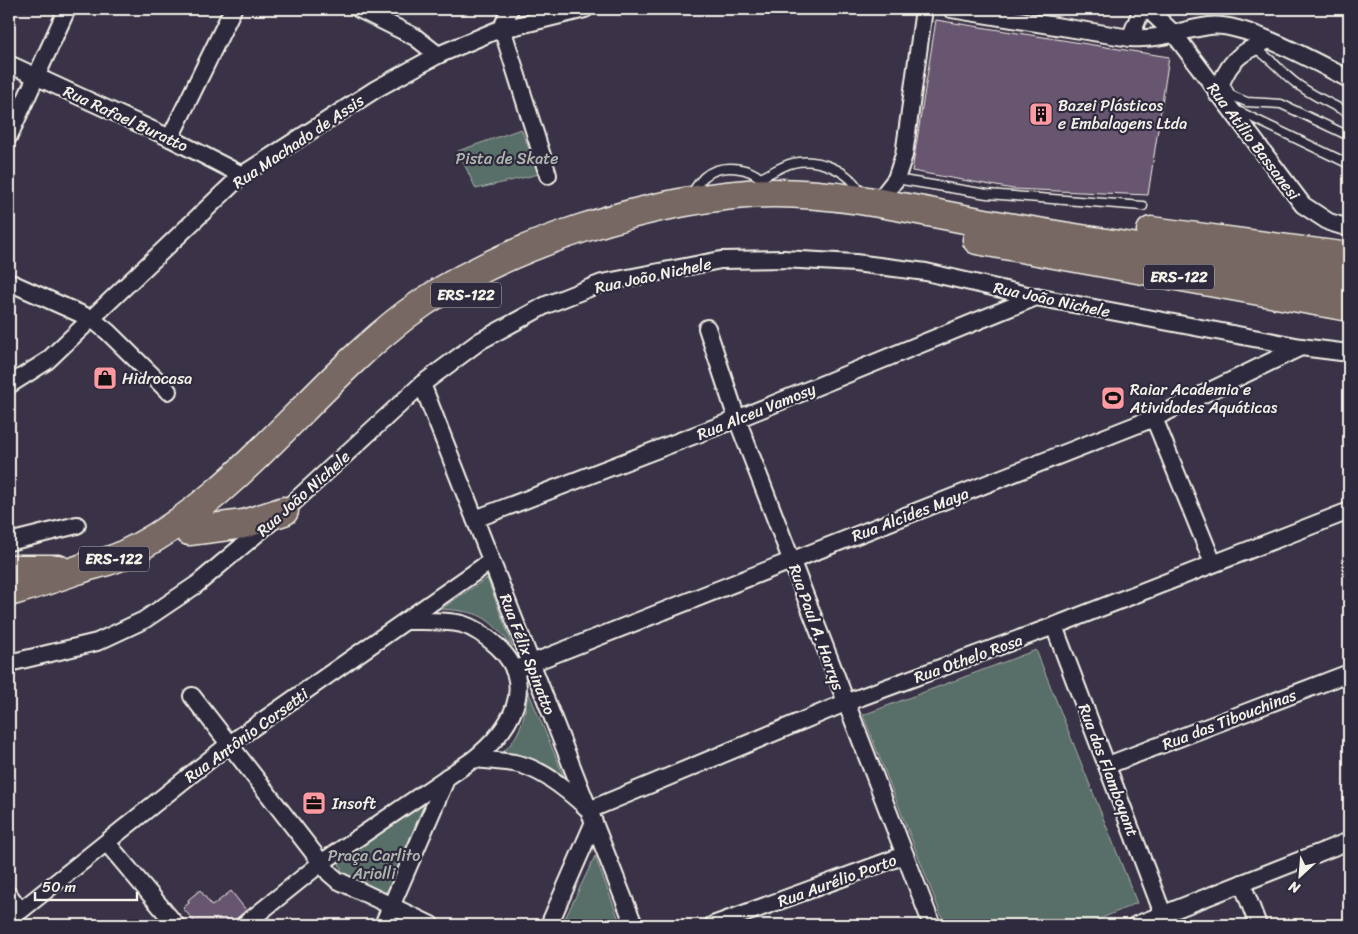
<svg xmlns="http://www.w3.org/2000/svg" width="1358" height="934" viewBox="0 0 1358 934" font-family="Sriracha,sans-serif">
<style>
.green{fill:#596e68;stroke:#a6b0a8}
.building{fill:#675671;stroke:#f4f1e8}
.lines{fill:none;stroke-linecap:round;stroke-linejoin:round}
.service-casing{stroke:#f4f1e8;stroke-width:11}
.minor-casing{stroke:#f4f1e8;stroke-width:20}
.trunk-casing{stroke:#f4f1e8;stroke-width:31}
.service{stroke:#2f2a3d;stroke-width:8}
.minor{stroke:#2f2a3d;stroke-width:16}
.trunk{stroke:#776864;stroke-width:28}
.labels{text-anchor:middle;stroke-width:4.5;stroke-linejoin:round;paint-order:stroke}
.shield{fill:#2f2a3d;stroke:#b9b5b5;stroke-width:1}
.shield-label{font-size:15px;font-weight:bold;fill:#f4f1e8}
.poi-label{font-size:16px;fill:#f4f1e8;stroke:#2f2a3d;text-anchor:start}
.street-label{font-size:16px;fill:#f4f1e8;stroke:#2f2a3d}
.park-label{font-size:16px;fill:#aeb6ae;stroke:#2f2a3d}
</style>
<rect width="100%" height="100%" fill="#3a3347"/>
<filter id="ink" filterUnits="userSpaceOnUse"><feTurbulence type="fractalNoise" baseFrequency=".02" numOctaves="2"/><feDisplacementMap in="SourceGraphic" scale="10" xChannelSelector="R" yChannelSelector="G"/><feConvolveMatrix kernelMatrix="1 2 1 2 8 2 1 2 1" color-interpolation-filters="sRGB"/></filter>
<g filter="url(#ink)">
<g class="green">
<path d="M521 129 539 174 476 189 458 151Z"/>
<path d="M487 578 513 647C486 615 482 612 441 609Z"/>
<path d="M1036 650 1137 903 1086 925H945L863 715Z"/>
<path d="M528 691 566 781 513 755 502 753C521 736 525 716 528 691Z"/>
<path d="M420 804 423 807 388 890 383 893 342 872 339 863 343 860Z"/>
<path d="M595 856 621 925H562Z"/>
</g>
<g class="building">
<path d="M936 20 1169 57 1148 195 1013 189 912 171Z"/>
<path d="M200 890 212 906 231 891 246 910 237 918 234 925H197L183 908 189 903 188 900Z"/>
</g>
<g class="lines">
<g class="service-casing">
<g id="service">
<path d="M1255 48C1271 58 1282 73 1297 84 1313 96 1331 104 1349 113"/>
<path d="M1223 81 1231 95 1237 98 1247 102 1281 104 1349 136"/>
<path d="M1236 110 1349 164"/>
<path d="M761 178C771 173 783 165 793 163 818 157 851 171 861 194"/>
<path d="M896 179 987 194 1143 206"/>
<path d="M692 193C695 188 700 181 704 177 720 163 751 166 764 182"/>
</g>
</g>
<g class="minor-casing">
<g id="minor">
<path d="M359 9 415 37 438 55"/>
<path d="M951 9 1130 38C1163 40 1179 30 1209 26 1243 21 1317 63 1349 79"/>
<path d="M1148 9 1175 35 1303 205 1329 222 1349 228"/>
<path d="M502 28 548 175"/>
<path d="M502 28 510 9"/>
<path d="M1130 38 1142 9"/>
<path d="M9 64 170 138 242 175"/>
<path d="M1217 94C1227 64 1237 53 1267 41"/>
<path d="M9 136 67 9"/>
<path d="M170 138 233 9"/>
<path d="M878 202 896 179 904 155 924 9"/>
<path d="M9 282 92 319 108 332 168 391"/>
<path d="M707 328 737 419 932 925"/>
<path d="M422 384 634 925"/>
<path d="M9 385 47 361 242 175 376 89 438 55 502 28 516 26 585 9"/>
<path d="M1154 418 1213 563"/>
<path d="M475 519 737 419 1036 297"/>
<path d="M9 542 77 525"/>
<path d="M1054 626 1163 914"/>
<path d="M9 663 97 642 144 620 196 585 284 511 422 384 480 341 546 305 602 283 721 260 783 259 855 263 926 272 1036 297 1301 347 1349 353"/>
<path d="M514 670 1154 418 1301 347"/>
<path d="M192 696 330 874 337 880 431 925"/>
<path d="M474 759C487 760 501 761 514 763 542 768 569 791 589 810L845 703 1054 626 1349 511"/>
<path d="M1108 765 1349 673"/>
<path d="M107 843 176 925"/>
<path d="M1242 883 1258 925"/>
<path d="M9 895 20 910"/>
<path d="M9 920 228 745 491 561"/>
<path d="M244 925 321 863 474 759C510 730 539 685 497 646 487 637 475 628 462 624 445 620 425 621 408 621"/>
<path d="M383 925 447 777"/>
<path d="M549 925 594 822"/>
<path d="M713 925 905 855"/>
<path d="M1136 925 1349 841"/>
</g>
</g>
<g class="trunk-casing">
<g id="trunk">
<path d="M1151 231 1349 257"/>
<path d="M977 240 1349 307"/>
<path d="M189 531 244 524 284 511"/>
<path d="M9 569H58"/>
<path d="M9 592C35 585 60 576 86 567 98 564 110 561 121 556 236 502 308 389 407 314 495 247 663 193 774 193 855 193 934 215 1014 228 1126 247 1238 263 1349 280"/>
</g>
</g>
<use href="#service" class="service"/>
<use href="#minor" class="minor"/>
<use href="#trunk" class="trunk"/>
</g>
</g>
<defs>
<g id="building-square" transform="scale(1.25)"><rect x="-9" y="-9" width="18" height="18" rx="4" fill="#ff9aa2" stroke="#2f2a3d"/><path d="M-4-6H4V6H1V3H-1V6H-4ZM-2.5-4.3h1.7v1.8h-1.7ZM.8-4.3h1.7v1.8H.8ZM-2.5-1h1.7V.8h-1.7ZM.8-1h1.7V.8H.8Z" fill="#111"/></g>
<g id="shop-square" transform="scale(1.25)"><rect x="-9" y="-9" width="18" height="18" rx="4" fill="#ff9aa2" stroke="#2f2a3d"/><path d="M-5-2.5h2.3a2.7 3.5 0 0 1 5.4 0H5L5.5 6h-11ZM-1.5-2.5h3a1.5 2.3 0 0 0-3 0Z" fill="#111"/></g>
<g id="stadium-square" transform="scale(1.25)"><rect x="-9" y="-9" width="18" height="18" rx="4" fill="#ff9aa2" stroke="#2f2a3d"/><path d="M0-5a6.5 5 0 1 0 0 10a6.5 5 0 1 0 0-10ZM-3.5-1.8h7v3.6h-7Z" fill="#111"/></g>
<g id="office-square" transform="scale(1.25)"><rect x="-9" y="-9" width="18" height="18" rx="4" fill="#ff9aa2" stroke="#2f2a3d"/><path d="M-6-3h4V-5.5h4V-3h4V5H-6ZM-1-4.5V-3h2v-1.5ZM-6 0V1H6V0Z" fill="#111"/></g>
</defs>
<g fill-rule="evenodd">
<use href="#building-square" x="1041" y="114"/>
<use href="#shop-square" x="105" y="378"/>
<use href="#stadium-square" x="1113" y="398"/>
<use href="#office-square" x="314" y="803"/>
</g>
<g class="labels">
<g class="shield">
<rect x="1144" y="264.5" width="70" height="25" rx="4"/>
<rect x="431" y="282.5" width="70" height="25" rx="4"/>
<rect x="79" y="546.5" width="70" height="25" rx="4"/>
</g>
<g class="shield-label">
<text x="1179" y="282">ERS-122</text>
<text x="466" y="300">ERS-122</text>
<text x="114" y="564">ERS-122</text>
</g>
<g class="poi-label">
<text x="1058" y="111">Bazei Plásticos<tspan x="1058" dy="18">e Embalagens Ltda</tspan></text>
<text x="122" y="384">Hidrocasa</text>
<text x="1130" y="395">Raiar Academia e<tspan x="1130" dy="18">Atividades Aquáticas</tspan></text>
<text x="332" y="809">Insoft</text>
</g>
<g class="street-label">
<text transform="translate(126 118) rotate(25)" y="6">Rua Rafael Buratto</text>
<text transform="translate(298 141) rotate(-34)" y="6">Rua Machado de Assis</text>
<text transform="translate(1254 141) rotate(53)" y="6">Rua Atílio Bassanesi</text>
<text transform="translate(653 275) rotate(-12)" y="6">Rua João Nichele</text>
<text transform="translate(1052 299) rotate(12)" y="6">Rua João Nichele</text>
<text transform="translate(756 411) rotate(-22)" y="6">Rua Alceu Vamosy</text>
<text transform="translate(303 493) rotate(-42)" y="6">Rua João Nichele</text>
<text transform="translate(910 514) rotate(-21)" y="6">Rua Alcides Maya</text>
<text transform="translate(817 627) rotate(70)" y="6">Rua Paul A. Harrys</text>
<text transform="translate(528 654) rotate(69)" y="6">Rua Félix Spinatto</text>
<text transform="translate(968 658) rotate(-20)" y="6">Rua Othelo Rosa</text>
<text transform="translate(1229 719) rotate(-21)" y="6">Rua das Tibouchinas</text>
<text transform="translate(246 735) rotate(-36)" y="6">Rua Antônio Corsetti</text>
<text transform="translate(1109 770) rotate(69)" y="6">Rua das Flamboyant</text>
<text transform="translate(837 880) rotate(-20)" y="6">Rua Aurélio Porto</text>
</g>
<g class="park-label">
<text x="507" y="164">Pista de Skate</text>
<text x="374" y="861">Praça Carlito<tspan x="374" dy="18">Ariolli</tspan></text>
</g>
</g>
<rect width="1358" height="934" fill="none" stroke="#2f2a3d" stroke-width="30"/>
<rect x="15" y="15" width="1328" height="904" fill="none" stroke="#f4f1e8" stroke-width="2" filter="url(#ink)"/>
<g transform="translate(1300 876) rotate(206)" stroke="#2f2a3d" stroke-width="4" paint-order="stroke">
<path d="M0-4L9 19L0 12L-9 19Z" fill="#f4f1e8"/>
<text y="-8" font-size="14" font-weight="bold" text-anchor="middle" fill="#f4f1e8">N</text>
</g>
<path d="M35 892v8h102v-8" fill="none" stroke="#f4f1e8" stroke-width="2.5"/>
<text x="42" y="892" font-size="15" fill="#f4f1e8" stroke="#2f2a3d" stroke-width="4" paint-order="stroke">50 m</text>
</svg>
